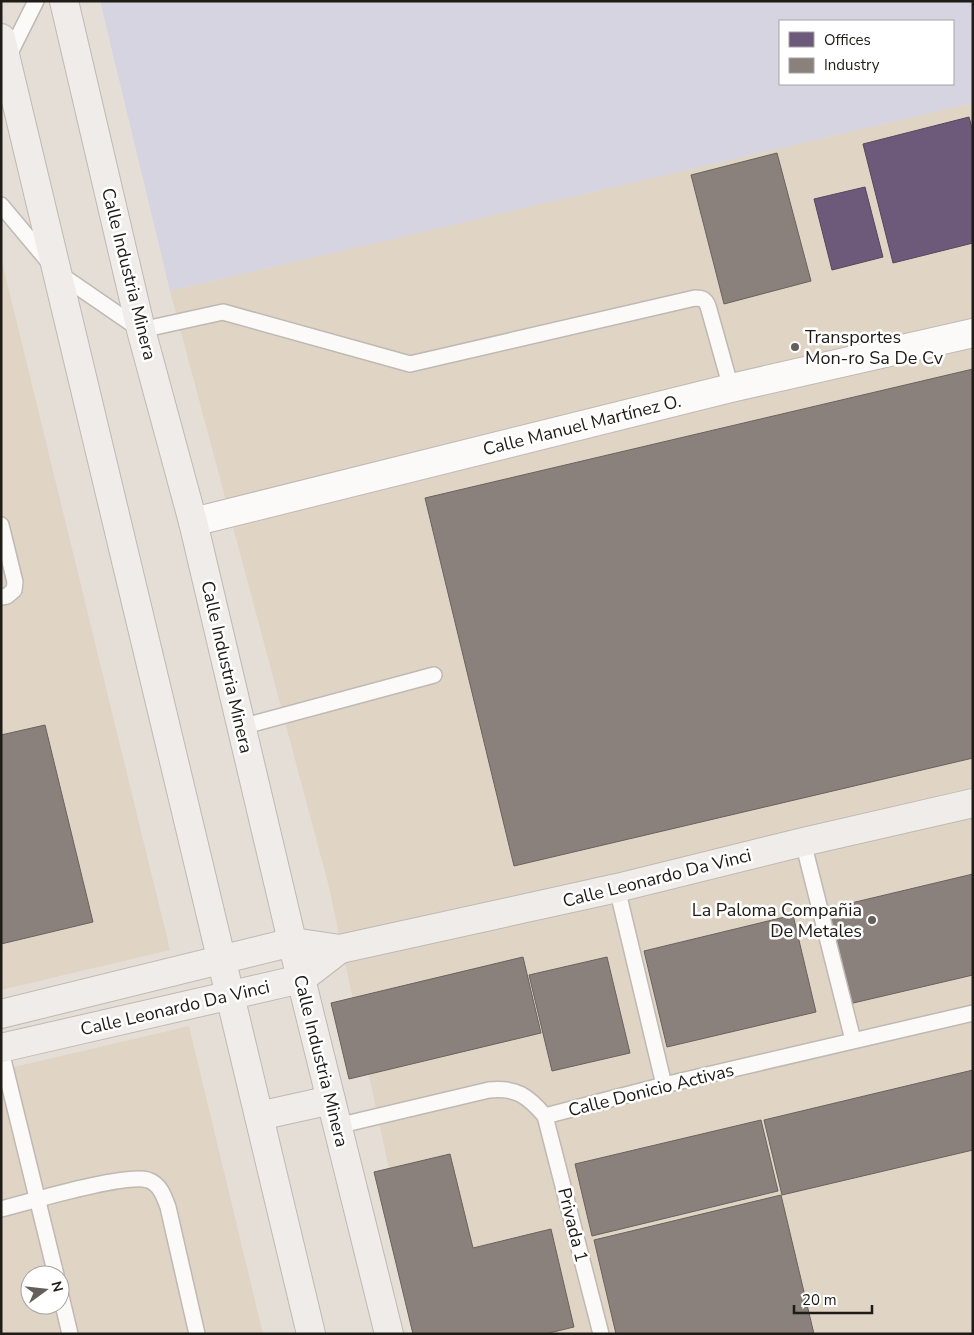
<svg xmlns="http://www.w3.org/2000/svg" width="974" height="1335" viewBox="0 0 974 1335" font-family="'Nunito Sans',sans-serif">
<style>
.built{fill:#e0d4c5;fill-rule:evenodd}
.green{fill:#d7d4e1;fill-rule:evenodd}
.offices{fill:#6d597a;stroke:#56465c}
.industry{fill:#8a817c;stroke:#6a625d}
.lines{fill:none;stroke-linecap:round;stroke-linejoin:round}
.lane-casing{stroke:#bfb9b3;stroke-width:18}
.street-casing{stroke:#bfb9b3;stroke-width:30}
.secondary-casing{stroke:#bfb9b3;stroke-width:30}
.lane{stroke:#fbfaf9;stroke-width:15}
.street{stroke:#fbfaf9;stroke-width:28}
.secondary{stroke:#efece9;stroke-width:28}
.poi-dot{fill:#645f5a;stroke:#fff;stroke-width:2}
.labels{text-anchor:middle;stroke-width:5;stroke-linejoin:round;paint-order:stroke}
.street-label{font-size:18px;fill:#1f1b16;stroke:#fff}
.poi-label{font-size:18px;fill:#1f1b16;stroke:#fff;text-anchor:start}
</style>
<rect width="100%" height="100%" fill="#e5ded7"/>
<g class="built">
<path d="M973 103V1334H424L329 887 170 291Z"/>
<path d="M1 258 170 950 1 990Z"/>
<path d="M189 1026 263 1334H1V1070ZM30 1275H60V1305H30Z"/>
</g>
<path class="green" d="M100 1H973V103L170 291ZM780 21H953V84H780Z"/>
<g class="offices">
<path d="M969 117 973 131V243L893 263 863 144Z"/>
<path d="M865 187 883 257 832 270 814 199Z"/>
</g>
<g class="industry">
<path d="M777 153 811 281 724 304 691 175Z"/>
<path d="M973 369V758L514 866 425 498Z"/>
<path d="M45 725 93 922 1 944V735Z"/>
<path d="M973 874V975L849 1004 826 909Z"/>
<path d="M793 915 816 1012 667 1047 644 951Z"/>
<path d="M523 957 541 1033 349 1079 331 1003Z"/>
<path d="M607 957 630 1053 552 1071 529 975Z"/>
<path d="M973 1070V1150L782 1195 764 1120Z"/>
<path d="M761 1120 778 1191 592 1236 575 1164Z"/>
<path d="M450 1154 473 1248 551 1229 574 1327 545 1334H413L374 1172Z"/>
<path d="M781 1195 814 1334H616L594 1240Z"/>
</g>
<g class="lines">
<g class="lane-casing">
<g id="lane">
<path d="M7 59 36 1"/>
<path d="M1 205 58 273 141 330 223 312 410 364 695 298C702 298 705 299 708 306L731 388"/>
<path d="M1 525 15 582 14 590 7 596 1 597"/>
<path d="M241 727 434 675"/>
<path d="M803 842 853 1040"/>
<path d="M617 888 664 1085"/>
<path d="M1 1051 56 1275"/>
<path d="M545 1116 664 1085 973 1013"/>
<path d="M337 1126 489 1090C516 1087 528 1096 545 1116L601 1334"/>
<path d="M1 1209C29 1202 125 1173 148 1180 160 1184 164 1196 168 1207L197 1334"/>
<path d="M60 1292 70 1334"/>
</g>
</g>
<g class="street-casing">
<path id="street" d="M193 522 731 388 973 333"/>
</g>
<g class="secondary-casing">
<g id="secondary">
<path d="M64 1 141 330 193 522 301 979 389 1334"/>
<path d="M1 38 311 1334"/>
<path d="M1 1014 293 942 340 949 617 888 803 842 973 803"/>
<path d="M1 1048 301 979 340 949"/>
<path d="M259 1116 331 1100"/>
</g>
</g>
<use href="#lane" class="lane"/>
<use href="#street" class="street"/>
<use href="#secondary" class="secondary"/>
</g>
<g class="poi-dot">
<circle cx="795" cy="347" r="5"/>
<circle cx="872" cy="920" r="5"/>
</g>
<g class="labels">
<g class="street-label">
<text transform="translate(129 274) rotate(76)" y="6">Calle Industria Minera</text>
<text transform="translate(582 425) rotate(-14)" y="6">Calle Manuel Martínez O.</text>
<text transform="translate(227 667) rotate(77)" y="6">Calle Industria Minera</text>
<text transform="translate(657 878) rotate(-14)" y="6">Calle Leonardo Da Vinci</text>
<text transform="translate(175 1008) rotate(-13)" y="6">Calle Leonardo Da Vinci</text>
<text transform="translate(321 1061) rotate(76)" y="6">Calle Industria Minera</text>
<text transform="translate(651 1090) rotate(-14)" y="6">Calle Donicio Activas</text>
<text transform="translate(573 1225) rotate(76)" y="6">Privada 1</text>
</g>
<g class="poi-label">
<text x="805" y="343">Transportes<tspan x="805" dy="21">Mon-ro Sa De Cv</tspan></text>
<text x="862" y="916" text-anchor="end">La Paloma Compañia<tspan x="862" dy="21">De Metales</tspan></text>
</g>
</g>
<rect width="974" height="1335" fill="none" stroke="#1f1b16" stroke-width="5"/>
<rect x="779" y="20" width="175" height="65" fill="#ffffff" stroke="#a5a4a2"/>
<rect x="789" y="32" width="25" height="15" fill="#6d597a" stroke="#a5a4a2"/>
<text x="824" y="45" font-size="15" fill="#1f1b16">Offices</text>
<rect x="789" y="58" width="25" height="15" fill="#8a817c" stroke="#a5a4a2"/>
<text x="824" y="70" font-size="15" fill="#1f1b16">Industry</text>
<g transform="translate(45 1290) rotate(75)"><circle r="24" fill="#ffffff" stroke="#a5a4a2"/>
<path d="M0-4L9 19L0 12L-9 19Z" fill="#645f5a"/>
<text y="-8" font-size="14" font-weight="bold" text-anchor="middle" fill="#1f1b16">N</text>
</g>
<path d="M794 1305v8h78v-8" fill="none" stroke="#1f1b16" stroke-width="2.5"/>
<text x="802" y="1305" font-size="15" fill="#1f1b16" stroke="#ffffff" stroke-width="4" paint-order="stroke">20 m</text>
</svg>
